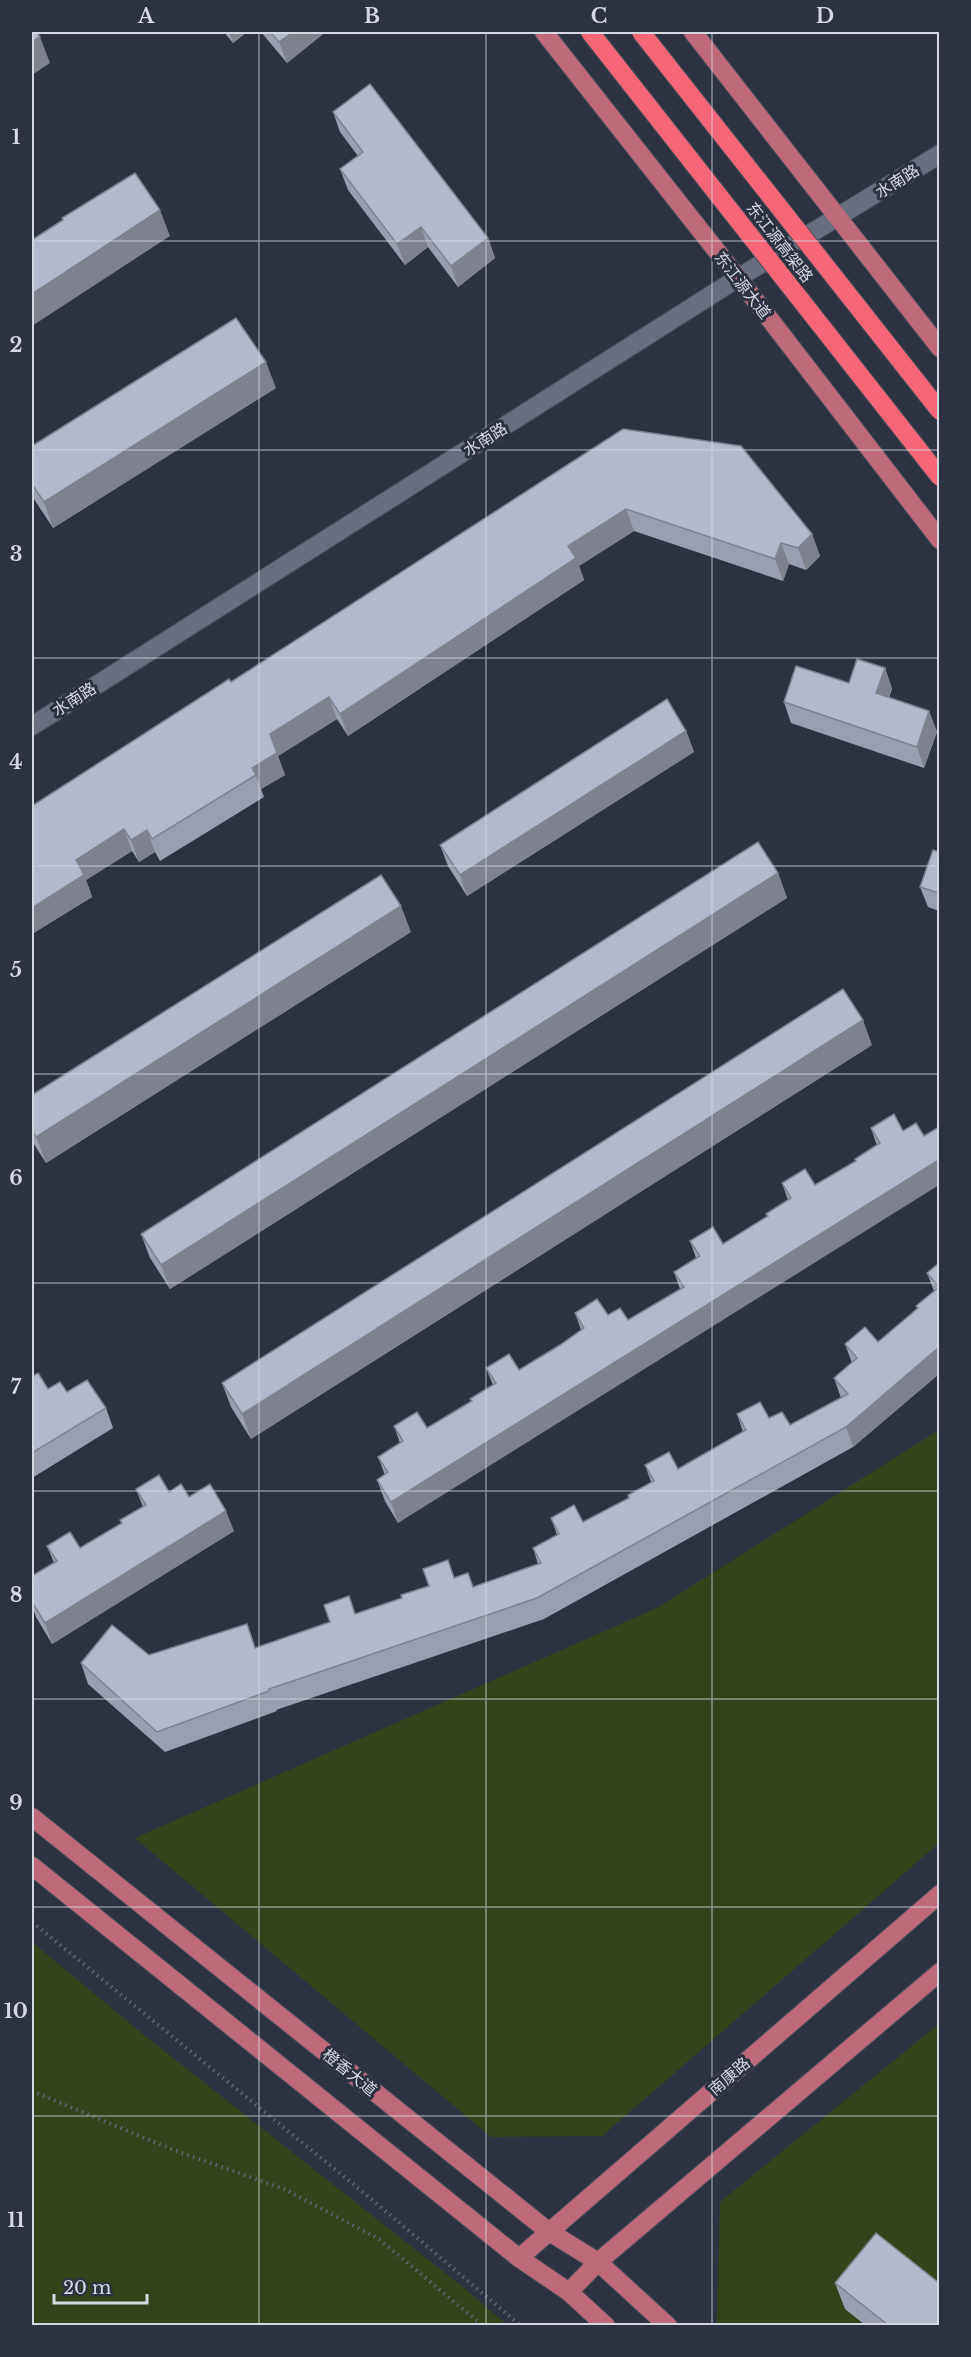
<svg xmlns="http://www.w3.org/2000/svg" width="971" height="2357" viewBox="0 0 971 2357" font-family="'Libre Baskerville','Noto Sans SC',serif">
<style>
.green{fill:#33441b}
.lines{fill:none;stroke-linecap:round;stroke-linejoin:round}
.minor-casing{stroke:#4b4f5b;stroke-width:20}
.major-casing{stroke:#4b4f5b;stroke-width:20}
.path{stroke:#626673;stroke-width:4;stroke-dasharray:1.5 4.5;stroke-linecap:butt}
.minor{stroke:#696f7f;stroke-width:18}
.major{stroke:#be6a7a;stroke-width:18}
.highway-bridge-casing{stroke:#4b4f5b;stroke-width:20;stroke-linecap:butt}
.highway-bridge{stroke:#f66676;stroke-width:18}
.wall{fill:#999fae}
.shaded-wall{fill:#7d828d}
.building{fill:#b2b9ca;stroke:#7d828d;stroke-width:1.5}
.grid{fill:none;stroke:#d5d8e1;stroke-width:1.5;stroke-opacity:0.55}
.labels{text-anchor:middle;stroke-width:6;stroke-linejoin:round;paint-order:stroke}
.street-label{font-size:16px;fill:#d5d8e1;stroke:#2d3240}
.neatline{fill:none;stroke:#d5d8e1;stroke-width:2}
.grid-label{font-size:20px;text-anchor:middle;font-weight:bold;fill:#d5d8e1}
</style>
<rect width="100%" height="100%" fill="#2d3240"/>
<g class="green">
<path d="M939 1430V1843L602 2136 491 2137 135 1838 657 1608Z"/>
<path d="M32 1942 144 2035 464 2288 507 2325H32Z"/>
<path d="M939 2024V2325L720 2326 717 2323 720 2202Z"/>
</g>
<g class="lines">
<g class="minor-casing">
<path id="minor" d="M32 726 738 278 940 154"/>
</g>
<g class="major-casing">
<g id="major">
<path d="M544 32 738 278 940 540"/>
<path d="M693 32 940 348"/>
<path d="M32 1817 548 2231 598 2262 668 2326"/>
<path d="M32 1866 519 2258 569 2292 606 2326"/>
<path d="M519 2258 940 1894"/>
<path d="M569 2292 598 2262 940 1972"/>
</g>
</g>
<g class="path">
<path d="M32 1922 370 2198 521 2326"/>
<path d="M32 2091 176 2151 284 2189 379 2239 483 2326"/>
</g>
<use href="#minor" class="minor"/>
<use href="#major" class="major"/>
<g class="highway-bridge-casing">
<g id="highway-bridge">
<path d="M590 32 940 477"/>
<path d="M641 32 940 411"/>
</g>
</g>
<use href="#highway-bridge" class="highway-bridge"/>
</g>
<g class="wall">
<path d="M224 32H247L233 43Z"/>
<path d="M261 32H322L323 34 287 63Z"/>
<path d="M333 112 488 238 495 258 458 287 428 247 405 265 348 190 340 169 358 156 340 132Z"/>
<path d="M276 388 53 528 32 496V446Z"/>
<path d="M623 429 812 534 820 556 806 570 789 564 783 581 634 531 579 566 584 580 348 736 337 719 278 756 285 775 261 789 264 797 160 861 155 852 139 862 132 851 86 880 92 897 32 934 231 682Z"/>
<path d="M885 668 892 689 889 698 929 711 937 732 924 768 791 723 784 702 849 683Z"/>
<path d="M686 731 694 752 467 896 448 866 440 845Z"/>
<path d="M939 852V911L928 907 920 887Z"/>
<path d="M778 873 787 898 170 1289 150 1258 141 1234Z"/>
<path d="M411 932 46 1163 32 1141V1095Z"/>
<path d="M872 1045 251 1439 231 1407 222 1383Z"/>
<path d="M871 1128 903 1131 398 1523 385 1501 377 1480 385 1475 378 1457 400 1443 394 1426 427 1428 472 1402 470 1399 493 1385 486 1368 519 1370 560 1345 581 1330 575 1313 608 1315 628 1320 680 1289 674 1272 696 1258 690 1241 723 1244 767 1217 766 1214 788 1200 782 1183 815 1185 856 1161 877 1146Z"/>
<path d="M939 1263V1374L853 1447 544 1619 276 1710 277 1711 165 1752 88 1684 81 1663 149 1655 256 1648 402 1598 454 1578 473 1587 538 1564 533 1548 557 1535 551 1518 583 1522 629 1498 651 1482 645 1465 678 1469 743 1432 737 1414 769 1418 790 1425 841 1398 834 1378 852 1363 845 1344 878 1342 917 1309 916 1306 934 1291 927 1273Z"/>
<path d="M32 1377 48 1389 67 1392 106 1408 113 1428 32 1478Z"/>
<path d="M136 1489 169 1492 189 1497 234 1531 52 1644 36 1617 32 1606V1576L54 1563 47 1546 80 1548 122 1524 120 1520 143 1507Z"/>
<path d="M835 2283 939 2325H865L845 2309Z"/>
</g>
<g class="shaded-wall">
<path d="M229 32H247L233 43Z"/>
<path d="M293 32H322L323 34 287 63 279 42Z"/>
<path d="M40 37 50 63 32 75V42Z"/>
<path d="M160 210 170 236 32 326V294Z"/>
<path d="M421 227 428 247 405 265 397 244Z"/>
<path d="M488 238 495 258 458 287 451 266Z"/>
<path d="M266 362 276 388 53 528 44 502Z"/>
<path d="M626 509 634 531 579 566 584 580 348 736 340 714 568 546Z"/>
<path d="M812 534 820 556 806 570 798 548Z"/>
<path d="M781 543 789 564 783 581 775 559Z"/>
<path d="M885 668 892 689 883 714 876 693Z"/>
<path d="M329 697 337 719 278 756 285 775 261 789 256 775 252 768 270 734Z"/>
<path d="M929 711 937 732 924 768 917 747Z"/>
<path d="M686 731 694 752 467 896 460 875Z"/>
<path d="M124 829 132 851 86 880 92 897 32 934V908L76 860Z"/>
<path d="M147 830 155 852 139 862 131 840Z"/>
<path d="M778 873 787 898 170 1289 161 1265Z"/>
<path d="M401 906 411 932 46 1163 36 1137Z"/>
<path d="M863 1020 872 1045 251 1439 242 1414Z"/>
<path d="M939 1160V1185L398 1523 391 1502Z"/>
<path d="M939 1347V1374L853 1447 846 1427Z"/>
<path d="M226 1511 234 1531 52 1644 45 1623Z"/>
</g>
<g class="building">
<path d="M32 32H37L40 37 32 42Z"/>
<path d="M270 32H293L279 42Z"/>
<path d="M370 84 488 238 451 266 421 227 397 244 340 169 363 152 333 112Z"/>
<path d="M135 173 160 210 32 294V240L63 220 62 218Z"/>
<path d="M236 318 266 362 44 502 32 484V446Z"/>
<path d="M623 429 741 446 812 534 798 548 781 543 775 559 626 509 568 546 576 558 340 714 329 697 270 734 277 753 252 768 256 775 152 839 147 830 131 840 124 829 76 860 84 875 32 908V806L229 679 231 682Z"/>
<path d="M857 659 885 668 876 693 929 711 917 747 784 702 796 666 849 683Z"/>
<path d="M667 699 686 731 460 875 440 845Z"/>
<path d="M758 842 778 873 161 1265 141 1234Z"/>
<path d="M933 850 939 852V893L920 887Z"/>
<path d="M381 875 401 906 36 1137 32 1130V1095Z"/>
<path d="M843 989 863 1020 242 1414 222 1383Z"/>
<path d="M894 1114 903 1131 916 1123 924 1136 939 1127V1160L391 1502 377 1480 388 1472 378 1457 403 1441 394 1426 417 1412 427 1428 472 1401 470 1399 496 1383 486 1368 509 1354 519 1370 560 1345 584 1328 575 1313 597 1299 608 1315 620 1308 628 1320 684 1287 674 1272 700 1256 690 1241 713 1227 723 1244 768 1216 766 1214 791 1198 782 1183 805 1169 815 1185 856 1161 855 1159 880 1143 871 1128Z"/>
<path d="M939 1263V1347L846 1427 537 1598 269 1689V1691L157 1732 81 1663 112 1625 149 1655 247 1624 255 1648 330 1622 324 1605 349 1596 355 1614 402 1598 401 1595 429 1586 423 1569 448 1560 454 1578 468 1573 473 1587 541 1563 533 1548 559 1534 551 1518 574 1505 583 1522 629 1498 628 1495 654 1481 645 1465 669 1452 678 1469 746 1430 737 1414 760 1402 769 1418 782 1412 790 1425 848 1394 834 1378 857 1358 845 1344 865 1327 878 1342 918 1308 916 1306 939 1287 927 1273Z"/>
<path d="M38 1373 48 1389 60 1382 67 1392 87 1380 106 1408 32 1453V1377Z"/>
<path d="M159 1475 169 1492 181 1484 189 1497 210 1484 226 1511 45 1623 32 1602V1594L34 1592 32 1588V1576L57 1561 47 1546 70 1532 80 1548 122 1523 120 1520 146 1505 136 1489Z"/>
<path d="M876 2233 938 2282 939 2280V2325H888L835 2283Z"/>
</g>
<path class="grid" d="M259 32V2326M486 32V2326M712 32V2326M32 241H940M32 450H940M32 658H940M32 866H940M32 1074H940M32 1283H940M32 1491H940M32 1699H940M32 1907H940M32 2116H940"/>
<g class="labels">
<g class="street-label">
<text transform="translate(897 181) rotate(-32)" y="6">水南路</text>
<text transform="translate(780 242) rotate(52)" y="6">东江源高架路</text>
<text transform="translate(743 285) rotate(52)" y="6">东江源大道</text>
<text transform="translate(485 439) rotate(-32)" y="6">水南路</text>
<text transform="translate(74 699) rotate(-32)" y="6">水南路</text>
<text transform="translate(350 2072) rotate(39)" y="6">橙香大道</text>
<text transform="translate(729 2076) rotate(-41)" y="6">南康路</text>
</g>
</g>
<rect width="971" height="2357" fill="none" stroke="#2d3240" stroke-width="66"/>
<path d="M54 2294v9h93v-9" fill="none" stroke="#d5d8e1" stroke-width="3"/>
<text x="63" y="2294" font-size="18" fill="#d5d8e1" stroke="#2d3240" stroke-width="4.5" paint-order="stroke">20 m</text>
<rect x="33" y="33" width="905" height="2291" class="neatline"/>
<g class="grid-label">
<text x="146" y="23">A</text>
<text x="372" y="23">B</text>
<text x="599" y="23">C</text>
<text x="825" y="23">D</text>
<text x="16" y="144">1</text>
<text x="16" y="352">2</text>
<text x="16" y="561">3</text>
<text x="16" y="769">4</text>
<text x="16" y="977">5</text>
<text x="16" y="1185">6</text>
<text x="16" y="1394">7</text>
<text x="16" y="1602">8</text>
<text x="16" y="1810">9</text>
<text x="16" y="2018">10</text>
<text x="16" y="2227">11</text>
</g>
</svg>
